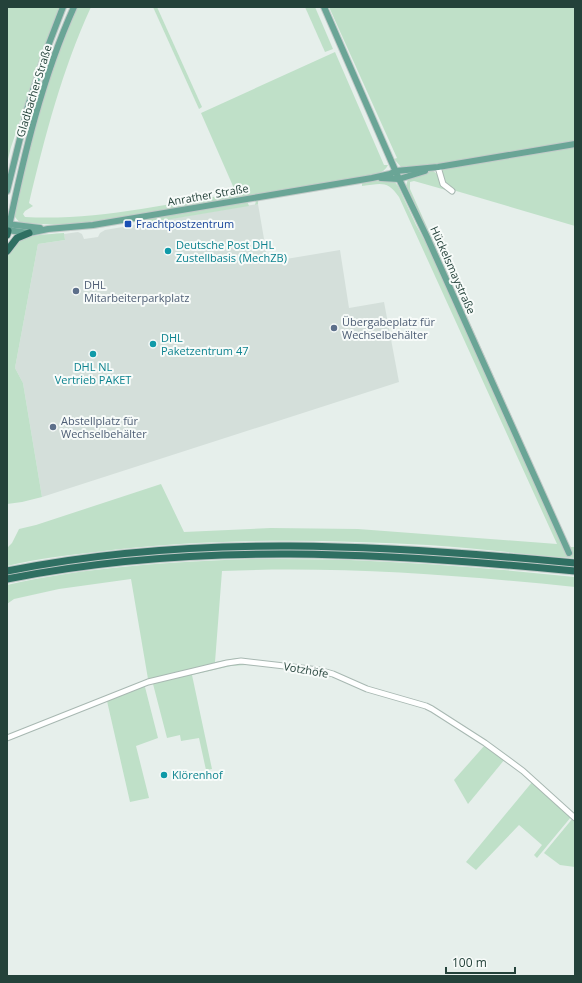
<svg xmlns="http://www.w3.org/2000/svg" width="582" height="983" viewBox="0 0 582 983" font-family="'Open Sans',sans-serif">
<style>
.built{fill:#d4dfda}
.green{fill:#bfe0c8}
.lines{fill:none;stroke-linecap:round;stroke-linejoin:round}
.minor-casing{stroke:#a8b8b2;stroke-width:7}
.major-casing{stroke:#c2cac8;stroke-width:8}
.highway-casing{stroke:#c2cac8;stroke-width:9}
.minor{stroke:#fff;stroke-width:5}
.major{stroke:#6aa596;stroke-width:6}
.highway{stroke:#2f6f62;stroke-width:7}
.transit-dot{fill:#1a4fb4;stroke:#f7fbf9;stroke-width:1.5}
.culture-dot{fill:#0f9aa8;stroke:#f7fbf9;stroke-width:1.5}
.service-dot{fill:#5c6f8a;stroke:#f7fbf9;stroke-width:1.5}
.labels{text-anchor:middle;stroke-width:4;stroke-linejoin:round;paint-order:stroke}
.street-label{font-size:11px;fill:#24423a;stroke:#f7fbf9}
.transit-label{font-size:11px;fill:#164399;stroke:#f7fbf9;text-anchor:start}
.culture-label{font-size:11px;fill:#0d838f;stroke:#f7fbf9;text-anchor:start}
.service-label{font-size:11px;fill:#4e5e75;stroke:#f7fbf9;text-anchor:start}
</style>
<rect width="100%" height="100%" fill="#e6efeb"/>
<path class="built" d="M258 204 268 262 340 250 349 308 384 302 399 382 42 497 23 383 15 368 38 244 65 240 64 234 78 232 82 234 84 239 98 237 100 233 105 230Z"/>
<g class="green">
<path d="M7 7H60L50 31 11 147 7 163Z"/>
<path d="M77 7H91C62 70 45 136 29 203L33 206 25 211 23 214 25 217C94 221 167 204 236 193L201 113 335 52 384 165H388C384 174 372 175 363 177L106 220 64 225 20 223 15 217V208L35 127 54 66Z"/>
<path d="M153 7H157L202 107 199 109Z"/>
<path d="M305 7H315L333 49 325 52Z"/>
<path d="M329 7H575V142L430 166 406 168 401 167 394 159 397 158Z"/>
<path d="M575 146V226L453 190 445 185 440 172 441 170 445 168Z"/>
<path d="M432 170 437 174 441 183 453 192 414 181 410 182V189L570 547H575V558C526 555 477 548 428 545 317 539 206 538 96 552 67 555 36 559 7 566V548L12 543 19 529 36 525 161 484 184 532 271 528 358 529 557 544 399 197C387 180 381 184 362 186V183L258 200V204L255 205 256 201 260 198 364 182 387 180 394 181 398 186 416 225 432 254 570 552 406 186 408 179 413 175Z"/>
<path d="M247 201 249 206 136 225 135 221Z"/>
<path d="M64 233 65 240 38 244 15 368 23 383 42 497 22 502 7 504 8 255C16 233 44 235 64 233Z"/>
<path d="M250 559C283 559 317 559 350 560 425 563 500 569 575 577V587C458 575 339 566 222 571L215 662 237 658 318 668 339 674 379 691 431 705 485 740 526 770 574 815 526 771 511 760 431 706 366 687 333 673 303 667 242 659 200 667 151 679 7 737V735L148 679 131 579 59 589 14 599 7 604V585C86 567 169 562 250 559Z"/>
<path d="M239 663 281 667 246 665 231 666 192 675 212 769 206 770 199 738 181 741 180 735 167 738 153 684 159 681Z"/>
<path d="M142 686 145 687 158 738 136 746 149 798 130 802 107 701 13 739 15 736Z"/>
<path d="M485 745 505 759 468 804 454 780Z"/>
<path d="M533 781 571 817 537 858 534 855 542 845 519 825 476 870 466 862Z"/>
<path d="M573 818 575 820V867L560 865 544 853Z"/>
</g>
<g class="lines">
<g class="minor-casing">
<g id="minor">
<path d="M438 167 443 184 452 191"/>
<path d="M7 738 148 682 227 663 241 661 319 670 333 674 367 689 426 706 432 709 485 743 523 771 575 818"/>
</g>
</g>
<g class="major-casing">
<g id="major">
<path d="M324 7 399 179 427 237 569 553"/>
<path d="M381 178 399 179 425 171"/>
<path d="M7 191 28 106 45 54 63 7"/>
<path d="M7 224 40 228"/>
<path d="M7 230 29 233 48 229 93 225 372 178 390 174 396 171 438 167 575 144"/>
<path d="M8 231C24 155 42 78 74 7"/>
</g>
</g>
<g class="highway-casing">
<g id="highway">
<path d="M7 235 8 231"/>
<path d="M7 251 17 238 29 233"/>
<path d="M7 571C194 533 386 545 575 563"/>
<path d="M7 579C195 541 386 553 575 571"/>
</g>
</g>
<use href="#minor" class="minor"/>
<use href="#major" class="major"/>
<use href="#highway" class="highway"/>
</g>
<rect class="transit-dot" x="124" y="220" width="8" height="8" rx="2"/>
<g class="culture-dot">
<circle cx="168" cy="251" r="4"/>
<circle cx="153" cy="344" r="4"/>
<circle cx="93" cy="354" r="4"/>
<circle cx="164" cy="775" r="4"/>
</g>
<g class="service-dot">
<circle cx="76" cy="291" r="4"/>
<circle cx="334" cy="328" r="4"/>
<circle cx="53" cy="427" r="4"/>
</g>
<g class="labels">
<g class="street-label">
<text transform="translate(34 91) rotate(-73)" y="4">Gladbacher Straße</text>
<text transform="translate(208 195) rotate(-10)" y="4">Anrather Straße</text>
<text transform="translate(453 270) rotate(66)" y="4">Hückelsmaystraße</text>
<text transform="translate(306 670) rotate(10)" y="4">Votzhöfe</text>
</g>
<g class="transit-label">
<text x="136" y="228">Frachtpostzentrum</text>
</g>
<g class="culture-label">
<text x="176" y="249">Deutsche Post DHL<tspan x="176" dy="13">Zustellbasis (MechZB)</tspan></text>
<text x="161" y="342">DHL<tspan x="161" dy="13">Paketzentrum 47</tspan></text>
<text x="93" y="371" text-anchor="middle">DHL NL<tspan x="93" dy="13">Vertrieb PAKET</tspan></text>
<text x="172" y="779">Klörenhof</text>
</g>
<g class="service-label">
<text x="84" y="289">DHL<tspan x="84" dy="13">Mitarbeiterparkplatz</tspan></text>
<text x="342" y="326">Übergabeplatz für<tspan x="342" dy="13">Wechselbehälter</tspan></text>
<text x="61" y="425">Abstellplatz für<tspan x="61" dy="13">Wechselbehälter</tspan></text>
</g>
</g>
<rect width="582" height="983" fill="none" stroke="#24423a" stroke-width="16"/>
<path d="M446 967v6h69v-6" fill="none" stroke="#24423a" stroke-width="2"/>
<text x="452" y="967" font-size="12" fill="#24423a" stroke="#f7fbf9" stroke-width="3" paint-order="stroke">100 m</text>
</svg>
